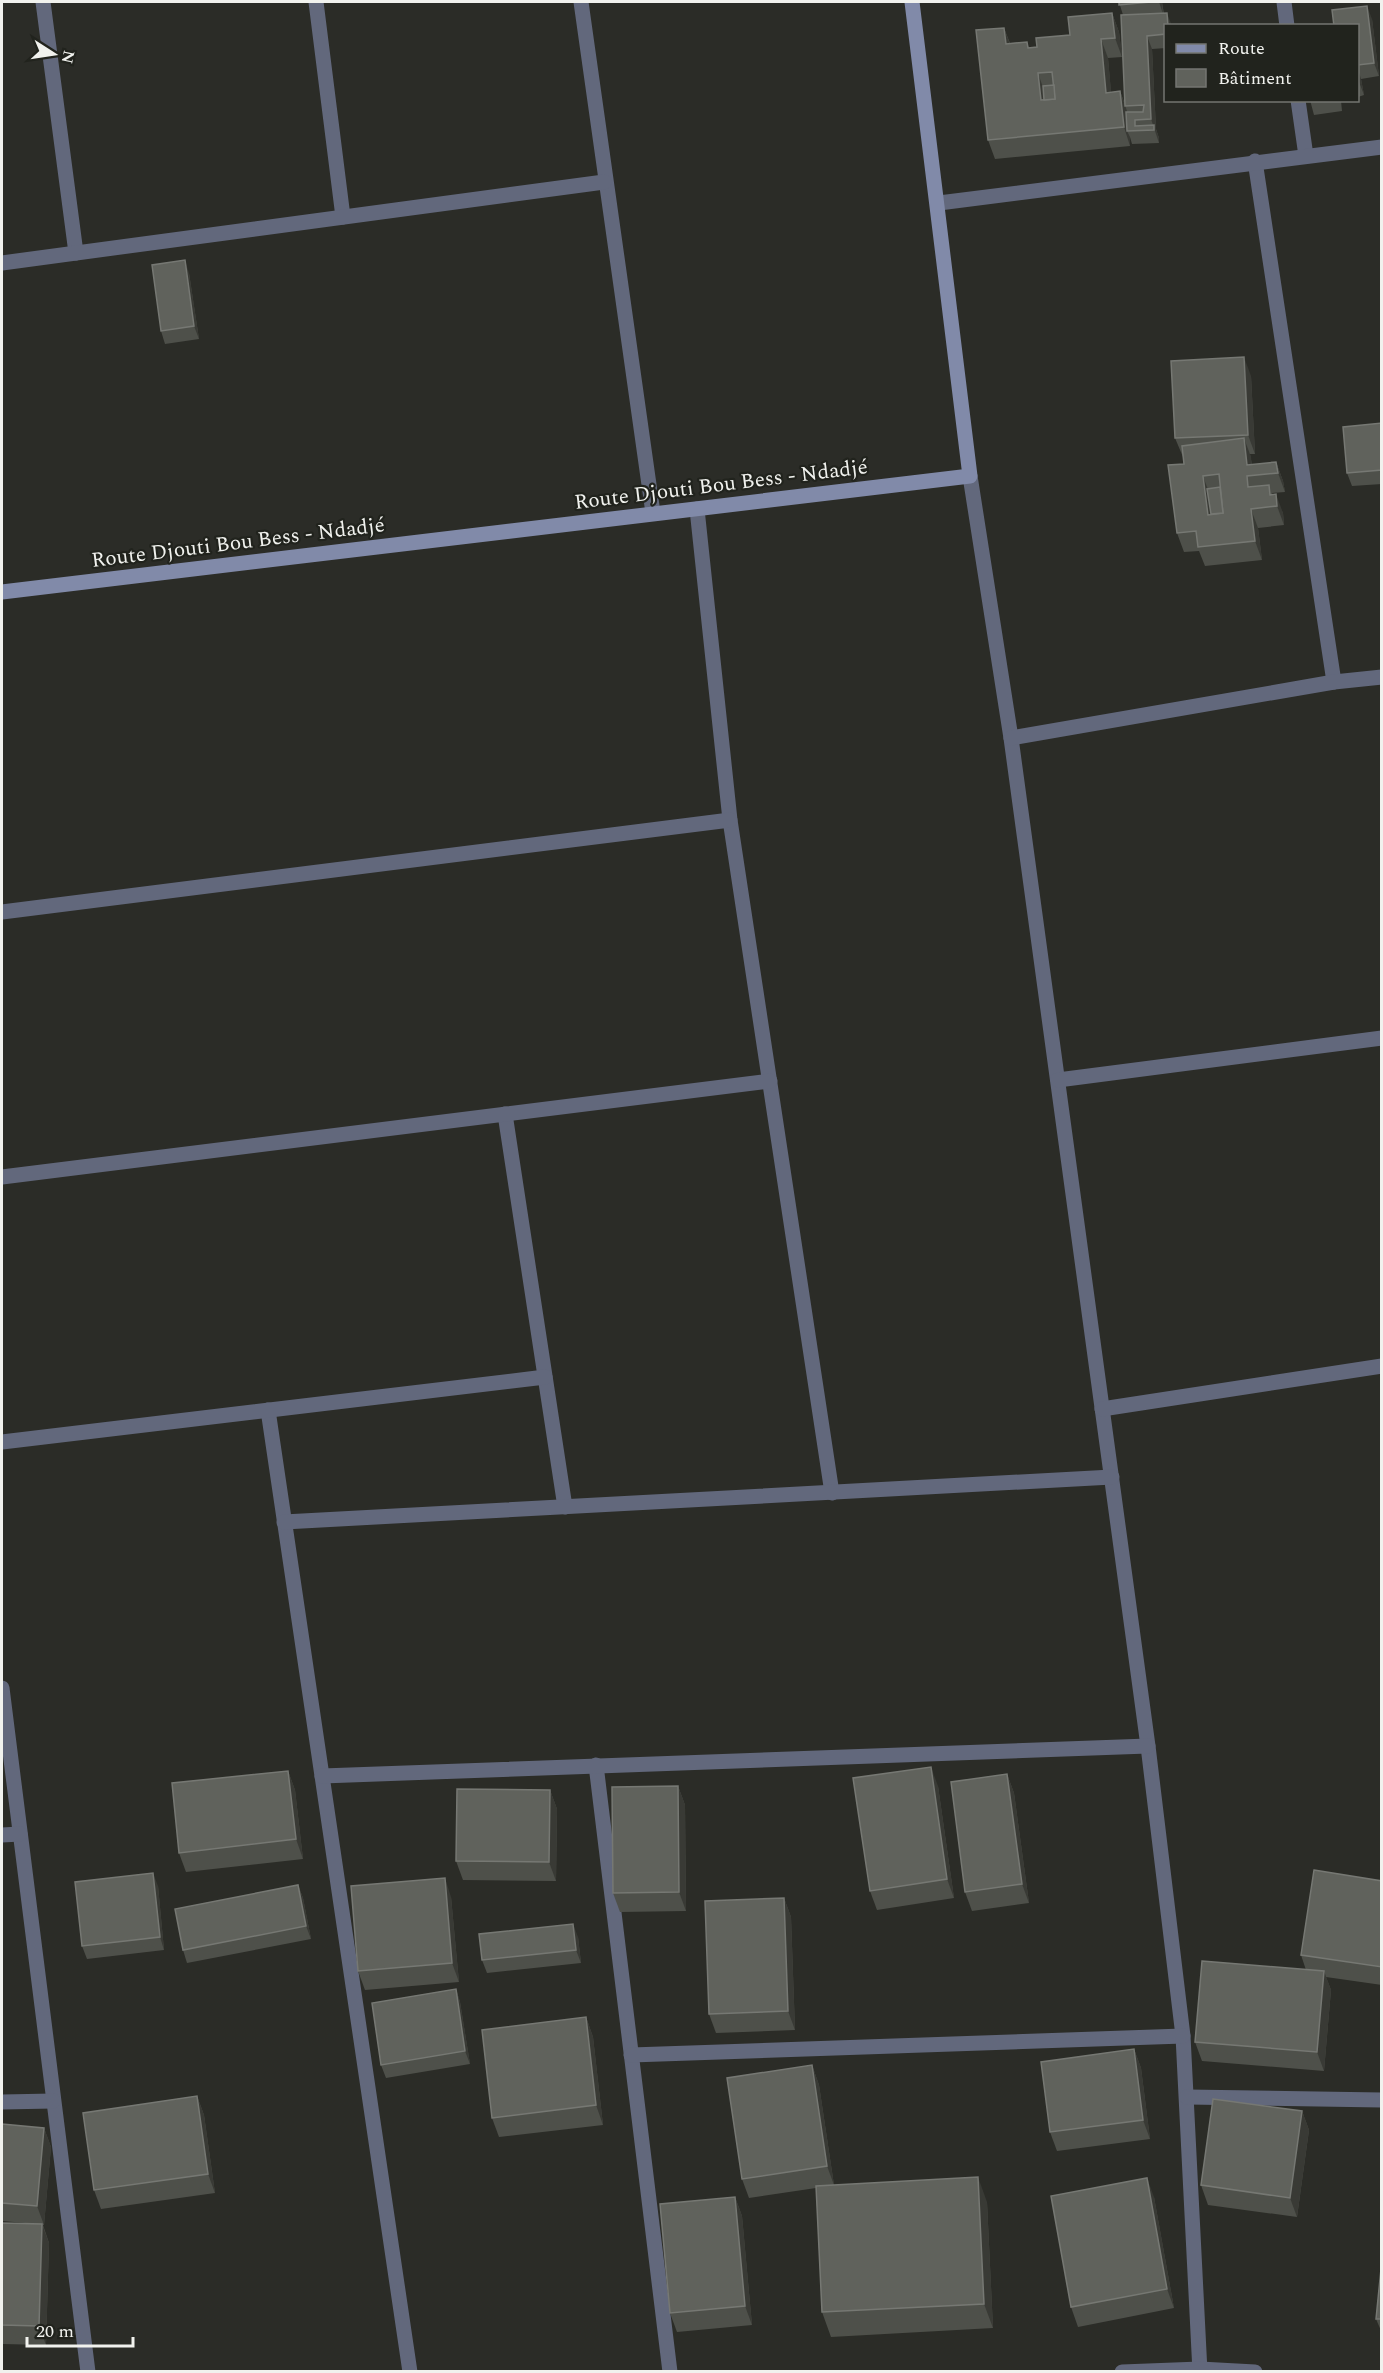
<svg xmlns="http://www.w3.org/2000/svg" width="1383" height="2373" viewBox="0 0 1383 2373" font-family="Spectral,serif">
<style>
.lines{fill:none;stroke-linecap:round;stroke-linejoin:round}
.street{stroke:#62687c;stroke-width:15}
.secondary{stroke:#818aa9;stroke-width:15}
.wall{fill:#4e504a}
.shaded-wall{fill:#393a35}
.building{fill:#60625c;stroke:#767873;stroke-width:1.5;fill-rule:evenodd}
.labels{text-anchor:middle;stroke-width:4.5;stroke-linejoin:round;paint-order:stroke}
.street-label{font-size:21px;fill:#f1f2ee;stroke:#21231d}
</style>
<rect width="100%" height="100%" fill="#2b2c27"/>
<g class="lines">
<g class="street">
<path d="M43 2 76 253"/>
<path d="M316 2 343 217"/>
<path d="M581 2 653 513"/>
<path d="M1284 2 1287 26"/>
<path d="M1298 100 1306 156"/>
<path d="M1255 161 1334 682"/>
<path d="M939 203 1382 147"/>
<path d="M2 263 604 182"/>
<path d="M970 476 1011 738 1148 1746 1183 2036 1200 2372"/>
<path d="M697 509 730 820 832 1493"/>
<path d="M1011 738 1334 682 1382 677"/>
<path d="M2 912 730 820"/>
<path d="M1058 1080 1382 1038"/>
<path d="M505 1114 565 1507"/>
<path d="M2 1177 770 1081"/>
<path d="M1102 1409 1382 1366"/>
<path d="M268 1410 410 2372"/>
<path d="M2 1442 545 1377"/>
<path d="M284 1522 1112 1477"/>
<path d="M2 1688 88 2372"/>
<path d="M596 1765 670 2372"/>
<path d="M322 1776 1148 1746"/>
<path d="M2 1835 20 1834"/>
<path d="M631 2055 1183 2036"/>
<path d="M1187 2097 1382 2100"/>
<path d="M2 2102 53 2101"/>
<path d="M1122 2372 1200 2369 1255 2372"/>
</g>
<path class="secondary" d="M2 592 970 476 912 2"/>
</g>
<g class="wall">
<path d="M1119 2H1162L1166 26V48L1152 49 1156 129 1159 138V143L1132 144 1130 137V146L995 159 988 140 1004 28 1010 43 1027 42 1029 48 1037 47 1070 35 1112 13 1119 32 1122 57 1108 58 1111 93 1120 91 1128 112 1125 106 1123 15Z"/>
<path d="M1372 19 1379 76 1361 79 1364 95 1358 97V26Z"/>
<path d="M1310 100H1343L1341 101 1342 111 1314 115Z"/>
<path d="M189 273 199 339 165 344 161 331Z"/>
<path d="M1251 376 1255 454H1250L1252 465 1276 462 1283 481 1285 492 1272 493 1283 513 1284 525 1258 528 1262 560 1205 566 1199 551 1184 552 1177 533 1184 464 1183 457 1175 438Z"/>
<path d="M1382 423V484L1352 486 1347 473Z"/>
<path d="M288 1771 295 1790 303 1859 186 1872 179 1853Z"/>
<path d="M1007 1774 1014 1793 1029 1903 972 1911 965 1892Z"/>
<path d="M678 1786 685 1805 686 1911 620 1912 613 1893Z"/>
<path d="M938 1786 954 1898 877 1910 870 1891Z"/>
<path d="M550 1790 557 1809 556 1881 463 1880 456 1861Z"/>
<path d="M1382 1881V1985L1326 1977 1331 1990 1324 2071 1202 2061 1195 2042 1306 1970 1301 1955Z"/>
<path d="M298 1885 303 1898 311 1939 187 1963 183 1950Z"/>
<path d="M158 1886 164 1950 87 1959 82 1946Z"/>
<path d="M451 1897 459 1982 365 1990 358 1971Z"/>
<path d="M784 1898 791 1917 795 2030 716 2033 709 2014Z"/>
<path d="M578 1937 581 1963 487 1973 482 1960Z"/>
<path d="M456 1989 460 2002 470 2064 386 2078 381 2065Z"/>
<path d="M586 2017 593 2037 603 2125 499 2137 492 2118Z"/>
<path d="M1134 2049 1141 2068 1150 2139 1057 2151 1050 2132Z"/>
<path d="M812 2065 819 2085 834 2185 987 2202 993 2328 831 2337 822 2312 816 2188 749 2198 742 2179Z"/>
<path d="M197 2096 204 2115 215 2193 101 2209 94 2190Z"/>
<path d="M1302 2111 1309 2130 1297 2217 1208 2205 1201 2185Z"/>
<path d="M2 2124 44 2128 51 2147 44 2225H43L49 2243 46 2345 2 2344V2223L37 2224 2 2221Z"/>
<path d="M735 2197 742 2216 752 2325 677 2332 670 2313Z"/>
<path d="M1154 2197 1174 2308 1078 2327 1071 2307Z"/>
<path d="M1382 2259V2333L1376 2319Z"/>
</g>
<g class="shaded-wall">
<path d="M1159 2H1162L1163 14Z"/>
<path d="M1367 6 1372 19 1379 76 1374 63Z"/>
<path d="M1112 13 1119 32 1122 57 1115 38Z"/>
<path d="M1167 13 1172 26H1168Z"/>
<path d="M1004 28 1011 47 1006 44Z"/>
<path d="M1147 36 1152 49 1156 129 1159 138V143L1151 119Z"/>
<path d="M1101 39 1108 58 1113 112 1106 93Z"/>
<path d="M1358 69 1361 79 1364 95 1359 82Z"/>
<path d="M1038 73 1045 93 1047 112 1041 100Z"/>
<path d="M1120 91 1127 111 1129 131H1127L1130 137V146L1124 127Z"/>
<path d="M185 260 189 273 199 339 194 326Z"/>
<path d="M1244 357 1251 376 1255 454 1248 435Z"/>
<path d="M1244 438 1251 457 1253 476 1247 465Z"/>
<path d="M1276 462 1283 481 1285 492 1278 473Z"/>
<path d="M1203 476 1210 495 1214 527 1208 515Z"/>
<path d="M1276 494 1283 513 1284 525 1277 506Z"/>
<path d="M1251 509 1258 528 1262 560 1255 541Z"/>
<path d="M931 1767 938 1786 954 1898 947 1879Z"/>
<path d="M288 1771 295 1790 303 1859 296 1839Z"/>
<path d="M1007 1774 1014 1793 1029 1903 1022 1884Z"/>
<path d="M678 1786 685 1805 686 1911 679 1892Z"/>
<path d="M550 1790 557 1809 556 1881 549 1862Z"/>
<path d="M153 1873 158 1886 164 1950 160 1937Z"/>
<path d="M445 1878 451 1897 459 1982 452 1963Z"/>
<path d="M298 1885 303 1898 311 1939 306 1926Z"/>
<path d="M784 1898 791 1917 795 2030 788 2011Z"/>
<path d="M573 1924 578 1937 581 1963 576 1950Z"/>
<path d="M1324 1971 1331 1990 1324 2071 1317 2052Z"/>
<path d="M456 1989 460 2002 470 2064 465 2051Z"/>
<path d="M586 2017 593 2037 603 2125 596 2105Z"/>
<path d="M1134 2049 1141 2068 1150 2139 1143 2120Z"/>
<path d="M812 2065 819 2085 834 2185 827 2166Z"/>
<path d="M197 2096 204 2115 215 2193 208 2174Z"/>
<path d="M1302 2111 1309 2130 1297 2217 1290 2198Z"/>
<path d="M44 2128 51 2147 44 2225 37 2206Z"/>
<path d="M978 2177 987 2202 993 2328 984 2304Z"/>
<path d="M1147 2178 1154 2197 1174 2308 1167 2289Z"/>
<path d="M735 2197 742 2216 752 2325 745 2306Z"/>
<path d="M42 2224 49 2243 46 2345 39 2326Z"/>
</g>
<g class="building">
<path d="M1119 2H1151L1119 5Z"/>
<path d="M1367 6 1374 63 1358 65V26H1334L1332 10Z"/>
<path d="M1112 13 1115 38 1101 39 1106 93 1120 91 1124 127 988 140 976 30 1004 28 1006 44 1027 42 1028 48 1037 47 1036 38 1070 35 1068 17ZM1052 72 1055 99 1041 100 1038 73Z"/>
<path d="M1167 13 1168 26H1166V34L1147 36 1151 119 1135 120V126L1154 125V130L1127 131 1126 112H1143L1144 105 1125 106 1121 15Z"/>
<path d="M1054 85 1055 99 1044 100 1043 86Z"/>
<path d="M185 260 194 326 161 331 152 265Z"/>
<path d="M1244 357 1248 435 1175 438 1171 361Z"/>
<path d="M1382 423V470L1347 473 1343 427Z"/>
<path d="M1244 438 1247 465 1276 462 1278 473 1247 476 1248 487 1269 485 1270 495 1276 494 1277 506 1251 509 1255 541 1198 547 1196 531 1177 533 1168 465 1184 464 1182 446ZM1219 474 1223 513 1208 515 1203 476Z"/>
<path d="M1220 487 1223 513 1211 514 1207 489Z"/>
<path d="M931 1767 947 1879 870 1891 853 1778Z"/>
<path d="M288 1771 296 1839 179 1853 172 1783Z"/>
<path d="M1007 1774 1022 1884 965 1892 951 1782Z"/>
<path d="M678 1786 679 1892 613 1893 612 1787Z"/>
<path d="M457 1789 550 1790 549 1862 456 1861Z"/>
<path d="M1314 1870 1382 1881V1967L1301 1955Z"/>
<path d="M153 1873 160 1937 82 1946 75 1882Z"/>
<path d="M445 1878 452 1963 358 1971 351 1886Z"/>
<path d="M298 1885 306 1926 183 1950 175 1909Z"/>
<path d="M784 1898 788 2011 709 2014 705 1901Z"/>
<path d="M573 1924 576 1950 482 1960 479 1934Z"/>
<path d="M1202 1961 1324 1971 1317 2052 1195 2042Z"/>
<path d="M456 1989 465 2051 381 2065 372 2003Z"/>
<path d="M586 2017 596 2105 492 2118 482 2030Z"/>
<path d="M1134 2049 1143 2120 1050 2132 1041 2062Z"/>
<path d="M812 2065 827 2166 742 2179 727 2078Z"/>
<path d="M197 2096 208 2174 94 2190 83 2113Z"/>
<path d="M1213 2099 1302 2111 1290 2198 1201 2185Z"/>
<path d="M2 2124 44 2128 37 2206 2 2203Z"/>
<path d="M978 2177 984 2304 822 2312 816 2186Z"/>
<path d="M1147 2178 1167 2289 1071 2307 1051 2196Z"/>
<path d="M735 2197 745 2306 670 2313 660 2204Z"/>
<path d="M2 2223 42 2224 39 2326 2 2325Z"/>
<path d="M1382 2259V2319H1376Z"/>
</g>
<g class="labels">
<g class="street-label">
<text transform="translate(721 484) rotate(-7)" y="7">Route Djouti Bou Bess - Ndadjé</text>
<text transform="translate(238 542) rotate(-7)" y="7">Route Djouti Bou Bess - Ndadjé</text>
</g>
</g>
<rect width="1383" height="2373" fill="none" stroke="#f1f2ee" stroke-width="6"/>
<rect x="1164" y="24" width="195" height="78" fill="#21231d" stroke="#747671" stroke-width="1.5"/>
<rect x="1176" y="44" width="30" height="9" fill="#818aa9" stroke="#747671" stroke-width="1.5"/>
<text x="1218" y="54" font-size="18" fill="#f1f2ee">Route</text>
<rect x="1176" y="69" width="30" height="18" fill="#60625c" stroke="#747671" stroke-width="1.5"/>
<text x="1218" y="84" font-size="18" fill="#f1f2ee">Bâtiment</text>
<g transform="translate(54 54) rotate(102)" stroke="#21231d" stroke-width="4.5" paint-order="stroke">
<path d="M0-4.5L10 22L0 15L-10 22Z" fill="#f1f2ee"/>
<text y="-9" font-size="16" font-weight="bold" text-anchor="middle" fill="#f1f2ee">N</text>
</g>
<path d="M27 2337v9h106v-9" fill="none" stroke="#f1f2ee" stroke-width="3"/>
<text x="36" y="2337" font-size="18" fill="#f1f2ee" stroke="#21231d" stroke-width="4.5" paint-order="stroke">20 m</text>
</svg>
